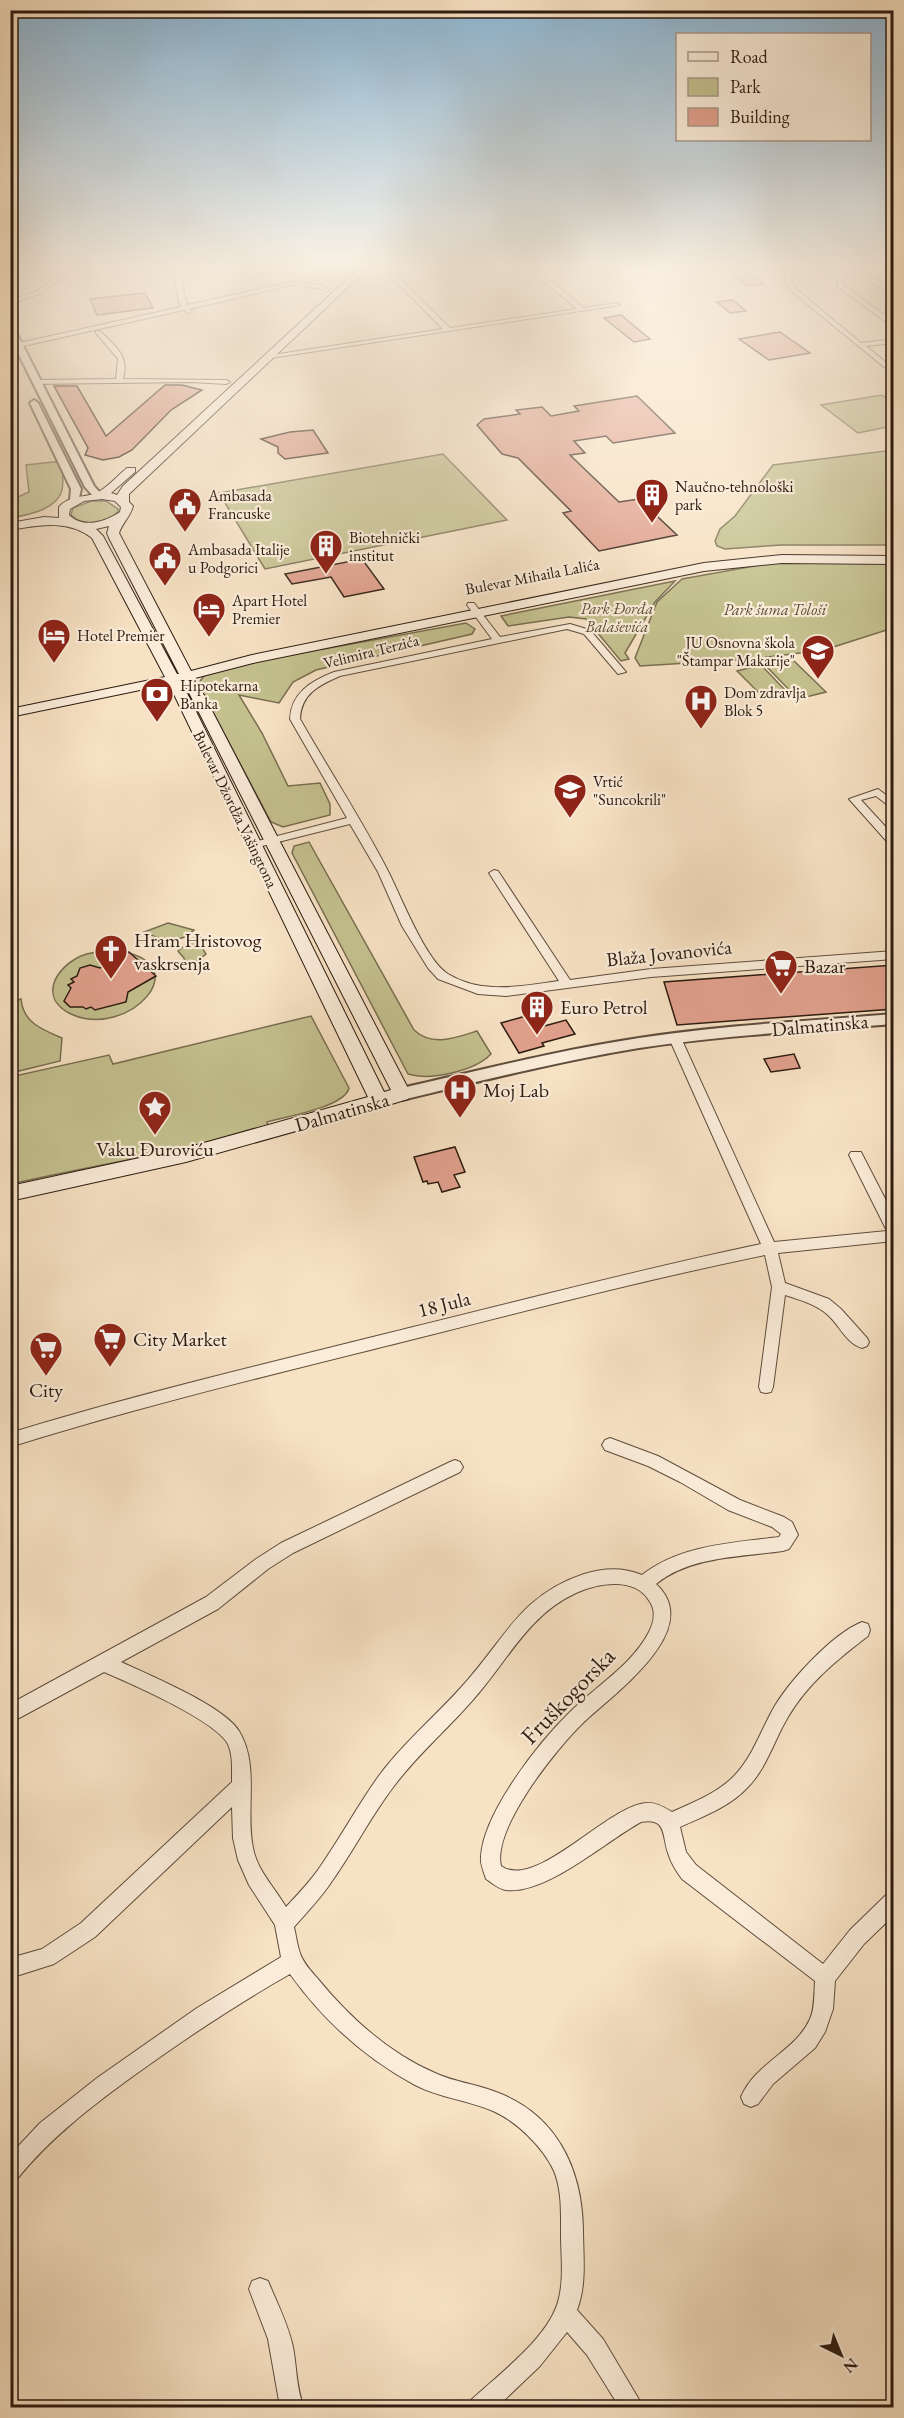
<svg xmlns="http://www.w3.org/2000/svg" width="904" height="2418" viewBox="0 0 904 2418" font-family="'EB Garamond',serif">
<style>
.green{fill:#c4c18f;stroke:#786e50;stroke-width:1.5}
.building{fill:#e1a08d;stroke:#2c1b10;stroke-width:1.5}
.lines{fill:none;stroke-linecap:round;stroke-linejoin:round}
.minor-casing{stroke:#5f4d3d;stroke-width:2}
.tertiary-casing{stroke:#5f4d3d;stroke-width:4}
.secondary-casing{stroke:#2c1b10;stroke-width:2}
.minor{fill:#faecd9;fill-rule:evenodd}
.tertiary{fill:#faecd9;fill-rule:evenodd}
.secondary{fill:#faecd9;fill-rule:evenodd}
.labels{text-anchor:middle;stroke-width:4.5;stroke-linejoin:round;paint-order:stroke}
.far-poi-label{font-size:16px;fill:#2c1b10;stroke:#faecd9;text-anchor:start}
.far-street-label{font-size:16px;fill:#2c1b10;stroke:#faecd9}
.far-park-label{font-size:16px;font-style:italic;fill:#5a4d36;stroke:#faecd9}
.poi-label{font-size:20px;fill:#2c1b10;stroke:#faecd9;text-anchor:start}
.street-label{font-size:20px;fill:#2c1b10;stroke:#faecd9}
.near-street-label{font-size:24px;fill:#2c1b10;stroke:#faecd9}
</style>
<rect width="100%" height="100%" fill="#f7e2c4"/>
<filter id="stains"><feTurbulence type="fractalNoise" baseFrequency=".00333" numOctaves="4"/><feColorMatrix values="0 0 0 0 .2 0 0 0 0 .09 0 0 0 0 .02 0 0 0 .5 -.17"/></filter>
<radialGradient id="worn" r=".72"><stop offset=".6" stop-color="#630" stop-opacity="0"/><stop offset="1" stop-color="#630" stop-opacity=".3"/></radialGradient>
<g class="green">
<path d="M882 395 893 403V426L858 433 821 405Z"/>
<path d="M893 450V545H781L725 549 717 546 715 541 720 529 735 516 773 465Z"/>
<path d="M443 454 507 520 265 569 219 493Z"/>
<path d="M62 461C62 470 64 481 62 490 57 510 27 515 11 518V500L29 492 26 465Z"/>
<path d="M91 501H106L118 509V512C106 524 83 527 71 515L73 508Z"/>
<path d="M771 563H893V628L824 650 753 659 640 666 635 658 657 602 682 579Z"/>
<path d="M675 581 655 602 625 653 629 659 621 661 586 619 569 617 508 626 501 616Z"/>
<path d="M466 623 475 629 472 634 316 670 293 682 279 703 239 695 262 733 288 786 320 783 330 804V815L283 827 271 822 198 684 203 677 215 669Z"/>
<path d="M793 660 826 692 798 699 766 666Z"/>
<path d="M761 665 785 690 761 695 737 671Z"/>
<path d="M309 842 414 1030C432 1047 455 1038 477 1031L491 1054C475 1071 430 1081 408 1074L292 853 294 846Z"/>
<path d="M168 923 194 930 185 937 167 942 144 932Z"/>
<path d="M197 936 203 939 201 946 206 954 187 969 184 958 178 951Z"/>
<path d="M112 950C204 960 128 1041 71 1014 38 998 55 968 81 956 91 952 101 951 112 950Z"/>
<path d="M21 999C23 1023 43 1030 62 1038L60 1061 11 1073V1002Z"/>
<path d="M311 1016 349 1088C345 1107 285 1117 267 1122L269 1128C184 1152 97 1164 11 1184L10 1077 109 1055 113 1064Z"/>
</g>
<g class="building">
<path d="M751 274 764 284 747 286 734 276Z"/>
<path d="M145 293 153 308 97 315 90 299Z"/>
<path d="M733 300 746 311 730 313 717 302Z"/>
<path d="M621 315 650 339 634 342 604 318Z"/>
<path d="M780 332 810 353 769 360 739 339Z"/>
<path d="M165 385H182L202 390 171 410 132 450 119 457 103 460 85 455 88 448 54 386H77L106 436Z"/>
<path d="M637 396 675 433 613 443 606 436 574 441 585 453 570 455 619 502 639 499 677 535 599 551 563 513 571 511 518 458 502 454 477 425 484 419 520 414 516 410 542 407 551 416 579 411 574 406Z"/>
<path d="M313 430 328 453 285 459 278 453V447L261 439 290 432Z"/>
<path d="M362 559 384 589 344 597 331 577 292 584 285 574Z"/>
<path d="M129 952 156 976 128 992 126 1002 95 1010 91 1007 86 1009 83 1007H70L64 1001 71 988 68 985 74 982 71 979 77 976 80 968 90 965 100 968Z"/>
<path d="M894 965V1009L677 1025 664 982Z"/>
<path d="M526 1016 533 1029 566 1020 575 1034 542 1043 544 1046 519 1053 501 1023Z"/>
<path d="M794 1054 800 1068 771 1072 764 1059Z"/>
<path d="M455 1147 465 1172 454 1175 460 1187 442 1192 438 1182 428 1184 427 1181 423 1182 414 1157Z"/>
</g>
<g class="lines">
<g class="minor-casing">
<g id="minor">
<path d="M67 271H74L39 294 10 304V300L35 292Z"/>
<path d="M173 271H179L187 305 342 271 348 272 190 309 192 312 189 314 184 310 10 349V345L181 307 179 303Z"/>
<path d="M385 271H391L450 328 577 309 532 271H539L584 308 617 303 620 305 264 359 266 356 443 329Z"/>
<path d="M787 271H793L790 279 796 289 861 343 894 339V343L866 346 894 369V375L791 291 784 279Z"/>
<path d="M852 271H864L894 290V296L858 273 843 280 842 284 894 322V328L837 286 838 278Z"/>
<path d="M306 284 322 285 329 290 326 292 319 288 304 287Z"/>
<path d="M96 331H100C115 346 130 356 123 379L226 380 230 382 226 384 192 382 33 384V380H36L116 379 118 359 96 333Z"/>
<path d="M468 603H474L500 637 570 624 590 630 626 672 618 674 584 634 567 629 340 676C319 685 301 694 300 719 329 770 362 820 389 873 401 897 426 961 448 974 483 995 521 986 559 981L489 873 494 870 498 871 570 980 651 969 894 951V959L651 977 506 996 478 994 438 979 428 968 402 926 378 872 350 824 254 848 250 847V843L347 818 290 719C291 693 311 681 334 672L492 639 467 605Z"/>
<path d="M878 789 894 801V810L876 796 861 800 894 836V846L890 845 849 799Z"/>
<path d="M675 1034 681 1038 774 1242 887 1231 849 1155 851 1152H861L894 1216V1241L778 1253 785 1283 829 1299 841 1309 867 1338 869 1342 867 1346 862 1348C846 1343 840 1326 828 1315 816 1304 800 1300 785 1295L773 1387 771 1392 766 1393 761 1392 759 1387 772 1287 765 1255C644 1280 525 1311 406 1341 274 1374 141 1406 10 1447V1433C140 1393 273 1362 405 1329 523 1300 642 1269 761 1244L669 1038Z"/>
<path d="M610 1438 658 1456 740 1500 784 1517 792 1522 798 1535 789 1549 783 1551C742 1557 690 1556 656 1584 706 1630 612 1695 582 1724 556 1749 492 1829 501 1866 536 1891 607 1806 646 1803 655 1802 664 1807 672 1812 694 1802 718 1793 735 1775 752 1757 760 1733 772 1711 787 1683 832 1634 862 1622L868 1624 870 1630 868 1636C838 1659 808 1683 788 1717 774 1740 767 1768 747 1788 729 1807 704 1816 680 1827L686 1852 696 1865 823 1964 850 1930 887 1894 894 1892V1915L864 1944 835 1981 833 2009 825 2032 815 2048 773 2084 758 2104 751 2107 744 2104 741 2097C755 2063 796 2051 810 2019 815 2008 814 1994 815 1981L682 1879C676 1871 671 1863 668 1853 662 1836 667 1817 641 1822 606 1841 546 1895 506 1890 499 1889 492 1883 486 1879 484 1872 480 1864 481 1857 483 1813 539 1742 570 1712 596 1686 632 1665 649 1632 654 1622 656 1611 650 1602 636 1576 598 1583 576 1593 532 1613 511 1654 482 1689 455 1723 420 1751 394 1786 371 1816 354 1850 332 1881 321 1898 307 1912 294 1927 296 1935 297 1945 300 1953 303 1963 312 1972 318 1979 349 2017 389 2053 435 2073 454 2082 476 2084 496 2092 556 2114 582 2168 583 2229 583 2256 587 2284 577 2310L603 2339 644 2408H620L587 2355 567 2332 540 2366 496 2408H468L471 2400C499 2374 551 2336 559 2298 564 2277 561 2255 561 2234 561 2214 562 2190 554 2171 543 2147 516 2121 493 2111 467 2100 440 2098 415 2085 365 2058 323 2020 290 1974 237 2004 186 2038 136 2074 93 2105 51 2137 17 2179L10 2182V2155L40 2123 97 2078 197 2008 281 1957 275 1925 249 1885 238 1860 233 1838 232 1807 95 1937 54 1964 10 1978V1958L42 1949 81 1923 232 1782V1778C232 1767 233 1751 226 1741 209 1718 132 1684 104 1672L10 1723V1704L206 1597 256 1559 281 1543 450 1462 455 1460 460 1462 463 1467 460 1472 293 1553 268 1569 218 1609 121 1662C149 1675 224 1706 239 1731 260 1765 245 1810 253 1848 257 1870 275 1888 286 1907 301 1891 315 1876 326 1858 345 1830 361 1800 381 1773 406 1740 438 1714 465 1683 506 1637 521 1595 584 1574 604 1568 623 1567 642 1575 680 1545 732 1543 779 1537L781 1534 772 1527 728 1510 680 1482 648 1466 605 1450 602 1445 605 1440Z"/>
<path d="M260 2278 268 2281C277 2303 288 2324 293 2347 297 2368 296 2388 304 2408H281L279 2401 268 2339 249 2289 252 2281Z"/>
</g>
</g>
<g class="tertiary-casing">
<g id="tertiary">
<path d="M10 326 14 328 94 486 103 496 101 498H95L85 487 10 337Z"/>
<path d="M34 400 38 403 81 489 78 502 70 500 71 489 30 403Z"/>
<path d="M894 1014V1024C809 1031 723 1035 639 1048 559 1061 481 1081 402 1100L397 1098 394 1094 397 1090 402 1088C481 1070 559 1050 639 1038 723 1025 809 1021 894 1014Z"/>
</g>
</g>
<g class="secondary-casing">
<path id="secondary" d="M356 271H365L129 494V502L133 506C130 517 123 522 119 533L191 671 252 655 704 563 782 555 894 556V564L782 563 704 571 253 663 195 678 411 1094 408 1099 385 1106 186 1162 10 1201V1186L186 1148 368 1097 169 684 10 717V709L165 677 92 538C67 519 40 525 10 530V523L44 517 59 518V507C72 493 87 499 100 491 110 485 118 475 127 468H135V472L111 493 117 495 123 486ZM102 499 115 501 121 507 120 512C105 522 83 529 69 515L70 509 84 501ZM109 526 107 533 109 538 179 674H177L103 536 96 529ZM181 681H183L391 1090 384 1092Z"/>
</g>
<use href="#minor" class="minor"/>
<use href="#tertiary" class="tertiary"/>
<use href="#secondary" class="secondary"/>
</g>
<linearGradient id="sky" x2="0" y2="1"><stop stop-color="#8bb7d7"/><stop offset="0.44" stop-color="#fbf2e4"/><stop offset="1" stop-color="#fbf2e4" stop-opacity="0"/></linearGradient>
<rect width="904" height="609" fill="url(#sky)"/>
<defs>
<g id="building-pin" transform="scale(1.725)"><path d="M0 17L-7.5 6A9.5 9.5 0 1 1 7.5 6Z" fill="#8f2418" stroke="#faecd9"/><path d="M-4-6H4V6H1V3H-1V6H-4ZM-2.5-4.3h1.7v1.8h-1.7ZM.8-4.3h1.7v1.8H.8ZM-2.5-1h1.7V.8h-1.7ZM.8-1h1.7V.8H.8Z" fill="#fff"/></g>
<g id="civic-pin" transform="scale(1.725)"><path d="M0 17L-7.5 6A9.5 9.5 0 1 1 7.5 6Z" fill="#8f2418" stroke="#faecd9"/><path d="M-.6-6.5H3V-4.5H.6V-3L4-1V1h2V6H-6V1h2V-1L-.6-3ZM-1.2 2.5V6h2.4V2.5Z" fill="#fff"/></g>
<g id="hotel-pin" transform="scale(1.725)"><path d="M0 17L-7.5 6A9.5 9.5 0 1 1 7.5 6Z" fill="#8f2418" stroke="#faecd9"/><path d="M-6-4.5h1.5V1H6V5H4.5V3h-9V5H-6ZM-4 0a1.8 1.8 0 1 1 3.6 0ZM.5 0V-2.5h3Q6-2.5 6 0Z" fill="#fff"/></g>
<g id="school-pin" transform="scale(1.725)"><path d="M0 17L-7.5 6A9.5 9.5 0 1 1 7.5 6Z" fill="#8f2418" stroke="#faecd9"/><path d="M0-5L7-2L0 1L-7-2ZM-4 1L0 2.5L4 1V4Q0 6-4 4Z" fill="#fff"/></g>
<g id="bank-pin" transform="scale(1.725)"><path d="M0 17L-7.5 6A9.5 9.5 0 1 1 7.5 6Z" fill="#8f2418" stroke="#faecd9"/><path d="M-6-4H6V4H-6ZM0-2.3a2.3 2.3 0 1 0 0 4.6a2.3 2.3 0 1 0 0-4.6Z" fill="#fff"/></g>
<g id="hospital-pin" transform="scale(1.725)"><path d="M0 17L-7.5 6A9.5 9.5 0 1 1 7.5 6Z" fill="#8f2418" stroke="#faecd9"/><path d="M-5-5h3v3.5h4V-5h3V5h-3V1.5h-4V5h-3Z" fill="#fff"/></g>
<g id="church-pin" transform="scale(1.725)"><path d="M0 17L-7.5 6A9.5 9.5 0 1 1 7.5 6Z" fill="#8f2418" stroke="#faecd9"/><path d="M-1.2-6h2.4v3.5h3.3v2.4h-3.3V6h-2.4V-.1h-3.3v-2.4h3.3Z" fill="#fff"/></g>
<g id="supermarket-pin" transform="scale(1.725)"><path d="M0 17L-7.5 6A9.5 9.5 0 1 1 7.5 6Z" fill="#8f2418" stroke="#faecd9"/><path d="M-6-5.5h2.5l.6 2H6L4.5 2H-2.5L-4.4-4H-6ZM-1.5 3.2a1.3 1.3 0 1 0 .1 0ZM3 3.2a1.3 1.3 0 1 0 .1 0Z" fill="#fff"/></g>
<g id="sight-pin" transform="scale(1.725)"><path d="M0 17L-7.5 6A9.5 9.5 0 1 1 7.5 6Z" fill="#8f2418" stroke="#faecd9"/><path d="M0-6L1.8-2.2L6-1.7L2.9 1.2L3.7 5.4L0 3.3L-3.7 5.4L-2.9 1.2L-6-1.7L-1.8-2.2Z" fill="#fff"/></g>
</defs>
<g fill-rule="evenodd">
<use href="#building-pin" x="652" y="495"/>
<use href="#civic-pin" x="185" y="504"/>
<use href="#building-pin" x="326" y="546"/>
<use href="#civic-pin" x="165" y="558"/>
<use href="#hotel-pin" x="209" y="609"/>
<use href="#hotel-pin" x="54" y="635"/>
<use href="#school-pin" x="818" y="651"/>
<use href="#bank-pin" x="157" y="694"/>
<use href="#hospital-pin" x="701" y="701"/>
<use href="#school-pin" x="570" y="790"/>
<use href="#church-pin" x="111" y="951"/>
<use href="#supermarket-pin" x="781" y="966"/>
<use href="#building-pin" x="537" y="1007"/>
<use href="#hospital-pin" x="460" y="1090"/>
<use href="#sight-pin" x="155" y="1107"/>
<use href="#supermarket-pin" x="110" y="1339"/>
<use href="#supermarket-pin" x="46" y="1348"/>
</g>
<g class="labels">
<g class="far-poi-label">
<text x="675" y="492">Naučno-tehnološki<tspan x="675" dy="18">park</tspan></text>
<text x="208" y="501">Ambasada<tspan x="208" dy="18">Francuske</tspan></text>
<text x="349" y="543">Biotehnički<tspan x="349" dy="18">institut</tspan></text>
<text x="188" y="555">Ambasada Italije<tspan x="188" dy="18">u Podgorici</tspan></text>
<text x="232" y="606">Apart Hotel<tspan x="232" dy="18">Premier</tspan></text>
<text x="77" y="641">Hotel Premier</text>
<text x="795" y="648" text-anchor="end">JU Osnovna škola<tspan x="795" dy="18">"Štampar Makarije"</tspan></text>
<text x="180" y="691">Hipotekarna<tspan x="180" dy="18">Banka</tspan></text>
<text x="724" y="698">Dom zdravlja<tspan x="724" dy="18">Blok 5</tspan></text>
<text x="593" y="787">Vrtić<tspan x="593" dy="18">"Suncokrili"</tspan></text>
</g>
<g class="far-street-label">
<text transform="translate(532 576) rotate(-11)" y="6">Bulevar Mihaila Lalića</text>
<text transform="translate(371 651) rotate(-14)" y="6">Velimira Terzića</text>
<text transform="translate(236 809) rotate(64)" y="6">Bulevar Džordža Vašingtona</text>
</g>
<g class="far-park-label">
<text x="617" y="614">Park Đorđa<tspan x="617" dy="18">Balaševića</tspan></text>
<text x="775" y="615">Park šuma Tološi</text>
</g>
<g class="poi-label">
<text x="134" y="947">Hram Hristovog<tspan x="134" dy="23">vaskrsenja</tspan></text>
<text x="804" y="973">Bazar</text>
<text x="560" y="1014">Euro Petrol</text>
<text x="483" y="1097">Moj Lab</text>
<text x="155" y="1156" text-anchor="middle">Vaku Đuroviću</text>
<text x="133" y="1346">City Market</text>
<text x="46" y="1397" text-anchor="middle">City</text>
</g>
<g class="street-label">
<text transform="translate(669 953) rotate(-6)" y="7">Blaža Jovanovića</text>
<text transform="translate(820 1025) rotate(-5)" y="7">Dalmatinska</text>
<text transform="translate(342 1112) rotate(-16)" y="7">Dalmatinska</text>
<text transform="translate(444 1304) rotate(-14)" y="7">18 Jula</text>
</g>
<g class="near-street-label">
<text transform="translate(568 1696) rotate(-46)" y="8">Fruškogorska</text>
</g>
</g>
<rect width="904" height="2418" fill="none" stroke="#f7e2c4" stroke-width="36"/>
<rect x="12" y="12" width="880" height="2394" fill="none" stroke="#2c1b10" stroke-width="3"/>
<rect x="18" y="18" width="868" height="2382" fill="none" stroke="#2c1b10" stroke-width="1.5"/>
<rect x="676" y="33" width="195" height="108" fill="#faecd9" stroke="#a89889" stroke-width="1.5"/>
<rect x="688" y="52" width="30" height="9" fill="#faecd9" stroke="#a89889" stroke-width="1.5"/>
<text x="730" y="63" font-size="18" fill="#2c1b10">Road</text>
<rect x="688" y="78" width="30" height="18" fill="#c4c18f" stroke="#a89889" stroke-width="1.5"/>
<text x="730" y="93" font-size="18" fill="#2c1b10">Park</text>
<rect x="688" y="108" width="30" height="18" fill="#e1a08d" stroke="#a89889" stroke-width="1.5"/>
<text x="730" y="123" font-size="18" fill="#2c1b10">Building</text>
<g transform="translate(841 2355) rotate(137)" stroke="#faecd9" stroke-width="4.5" paint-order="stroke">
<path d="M0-4.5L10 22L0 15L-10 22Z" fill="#2c1b10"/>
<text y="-9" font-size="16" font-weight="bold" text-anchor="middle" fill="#2c1b10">N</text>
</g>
<rect width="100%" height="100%" filter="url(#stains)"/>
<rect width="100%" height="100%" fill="url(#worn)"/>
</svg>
